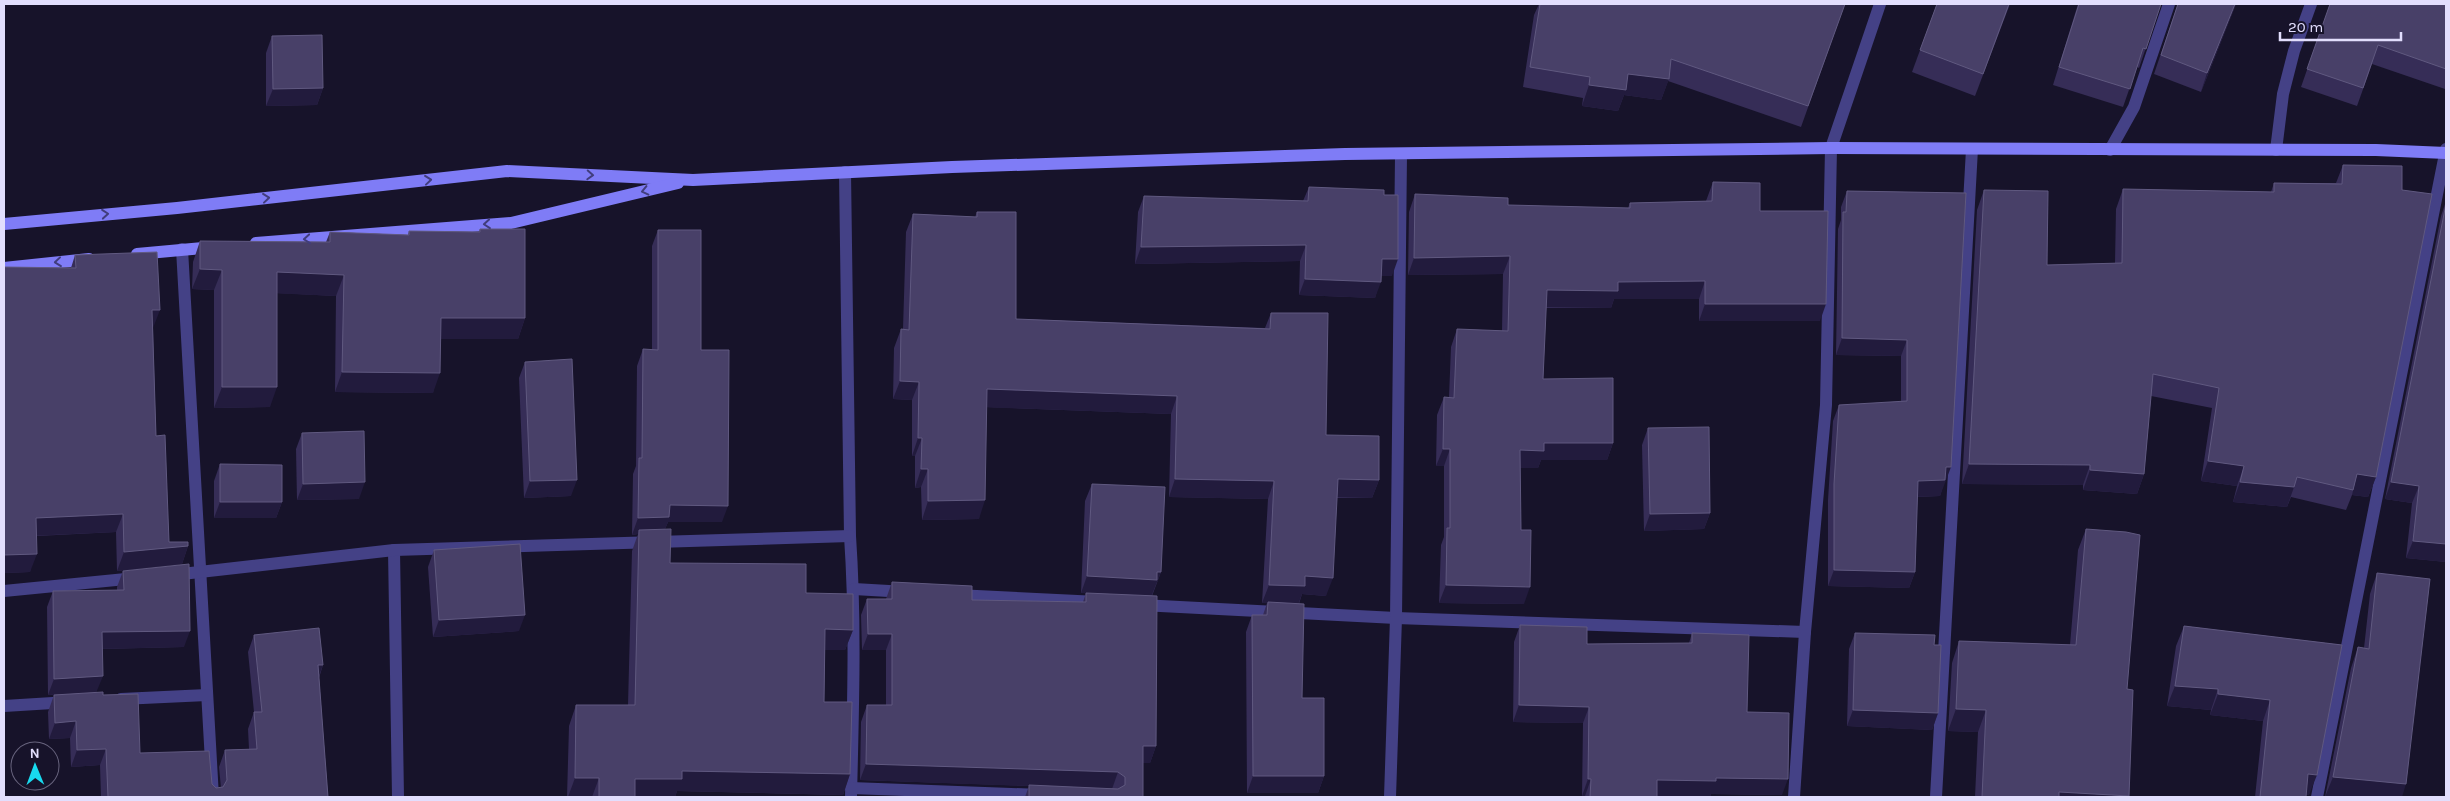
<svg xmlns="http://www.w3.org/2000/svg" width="2450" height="801" viewBox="0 0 2450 801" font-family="Karla,sans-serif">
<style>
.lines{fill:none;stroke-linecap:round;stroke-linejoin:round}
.street{stroke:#444186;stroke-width:12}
.secondary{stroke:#7f7cf6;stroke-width:12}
.wall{fill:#362d57}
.shaded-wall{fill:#221b3d}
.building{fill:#484068;stroke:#605980}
.oneway{stroke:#413d7c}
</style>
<rect width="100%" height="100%" fill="#17132a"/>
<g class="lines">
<g class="street">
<path d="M2110 150 2134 107 2169 4"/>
<path d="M2276 150 2283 94 2294 51 2311 4"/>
<path d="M845 172 850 536C856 623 853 710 851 797"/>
<path d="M182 249 213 797"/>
<path d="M394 550 398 797"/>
<path d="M173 575 394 550 850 536"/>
<path d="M854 589 906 592"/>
<path d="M4 591 136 578"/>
<path d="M956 595 1098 602"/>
<path d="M1141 605 1396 618 1805 632"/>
<path d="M121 699 207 695"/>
<path d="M4 706 69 702"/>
<path d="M851 788 1041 795"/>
<path d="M1390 797 1396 618 1401 155"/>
<path d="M1794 797 1805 632 1826 405 1831 148 1880 4"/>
<path d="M1936 797 1972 149"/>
<path d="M2317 797 2446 149"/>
</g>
<g class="secondary">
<path d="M4 224 177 208 507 171 693 180 952 167 1345 154 1831 148 2376 150 2446 153"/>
<path d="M256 243 511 223 678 183"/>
<path d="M137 254 214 247"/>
<path d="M4 268 89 259"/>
</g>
</g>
<g class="wall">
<path d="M1539 4H1845L1801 127 1668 81 1661 100 1624 95 1618 111 1582 106 1583 98 1523 87 1534 15Z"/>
<path d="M1937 4H2010L1975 96 1912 72Z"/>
<path d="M2078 4H2161L2139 68 2137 67 2123 107 2053 85Z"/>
<path d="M2176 4H2236L2201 92 2154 74 2177 6Z"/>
<path d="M2330 4H2446V85L2445 89 2372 64 2357 106 2301 87Z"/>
<path d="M272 36 323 88 317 105 266 106V53Z"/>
<path d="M2343 165 2376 477 2368 497 2352 495 2346 510 2291 497 2287 507 2233 502 2237 486 2201 481 2212 408 2151 396 2144 474 2137 494 2083 490V485L1962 484 1977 210 1984 190 2047 265 2115 263 2116 209 2123 189 2271 192 2274 183H2336Z"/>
<path d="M1713 182 1760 211 1820 321H1699V299H1614L1611 308H1546L1543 379 1613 443 1607 460H1541L1538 468H1520L1521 530 1524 604 1439 603 1441 545 1444 537V466H1436L1437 415 1444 397H1449L1451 347 1457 329 1502 331 1503 274 1408 275 1409 212 1415 194 1508 205 1628 208 1630 203 1706 201Z"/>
<path d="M1309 187 1384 195 1392 276H1381L1375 298 1299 295 1300 261 1135 264 1138 212 1144 196 1303 201Z"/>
<path d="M1847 191 1966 193 1945 483H1944L1940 496 1917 497 1915 572 1909 588 1828 586V500L1833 421 1839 405 1901 402V356L1836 355 1838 229 1841 220V207Z"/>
<path d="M2446 201V562L2406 558 2412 503 2385 499 2441 216Z"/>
<path d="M977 212 1016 319 1265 328 1271 313 1326 435 1379 480 1372 498H1337L1326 596 1302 594 1299 604 1302 698 1324 776 1318 793H1247L1246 632 1252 615H1263L1267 603H1262L1268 499 1169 497 1171 414 986 407 979 519 922 520 921 487 915 488V456H912V400L893 399 894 348 901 329H903L906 232 913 214 975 217Z"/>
<path d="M480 229 525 318 518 339H441L433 393 335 392 336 296 277 293 270 407 214 408V290L192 289 193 262 200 241 326 242 330 232 408 235 409 231 479 232Z"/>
<path d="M658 230 701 350 722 522H668L665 529 670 563 806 593 853 630 845 650H825L824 702 850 774 843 795 677 791 675 797H567L569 726 576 705H628L632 551 638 534 632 535 633 474 636 466 637 366 643 349 652 350V246Z"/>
<path d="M75 255 153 328 156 436 169 542 188 546 182 564 117 571 116 532 37 536 30 572 4 573V267L71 268Z"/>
<path d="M525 362 571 496 524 498 519 378Z"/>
<path d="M1648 428 1710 513 1704 529 1644 531 1642 445Z"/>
<path d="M302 433 359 499 297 500 296 449Z"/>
<path d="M220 464 282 502 276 518H214V481Z"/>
<path d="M1092 484 1161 572 1152 596 1156 746 1150 763H1143V797H1025L1029 786 860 780 861 722 867 705H886V650H862L861 615 867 599H886L892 582 972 600 1083 602 1086 593H1081L1085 501Z"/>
<path d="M2086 529 2127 689 2129 797H1975L1978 732 1948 731 1952 663 1959 641 2070 645 2078 550Z"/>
<path d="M434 550 519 631 433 637 428 567Z"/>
<path d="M123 571 184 647 102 649 96 693 103 695 140 753 212 784 216 788H221L219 767 225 750 249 749 248 729 254 712 248 652 254 635 323 665 319 678 328 797H101L100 765 71 767 70 738 49 739 48 712 54 695H48L47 607 53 591 117 590V587Z"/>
<path d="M2377 573 2406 784 2325 797 2351 668 2358 647 2364 648 2370 594Z"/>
<path d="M1520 625 1587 644 1689 643 1692 633 1747 712 1782 795 1711 794 1710 797H1585V796H1582L1583 723 1513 722 1514 642Z"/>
<path d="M2184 626 2342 645 2309 795H2306V797H2255L2263 721 2210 715 2211 710 2167 706 2176 646Z"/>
<path d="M1855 633 1934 645 1938 713 1932 730 1847 726 1849 649Z"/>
</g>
<g class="shaded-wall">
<path d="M2235 4H2236L2201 92 2207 73Z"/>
<path d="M1628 74 1669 79 1661 100 1624 95 1618 111 1582 106 1589 85Z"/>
<path d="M323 88 317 105 266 106 273 89Z"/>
<path d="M1306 245 1300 261 1135 264 1141 247Z"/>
<path d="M1510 256 1503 274 1408 275 1414 258Z"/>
<path d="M1382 259H1398L1392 276H1375Z"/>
<path d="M200 269 222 270 214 290 192 289Z"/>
<path d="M277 272 344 275 336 296 269 293Z"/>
<path d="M1305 279 1381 282 1375 298 1299 295Z"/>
<path d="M1705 281 1699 299H1614L1611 308 1541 307 1547 290 1618 282Z"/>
<path d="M1705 304H1826L1820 321H1699Z"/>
<path d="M152 310H160L153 328Z"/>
<path d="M441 318H525L518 339H433Z"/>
<path d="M1842 338 1907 340 1901 356 1836 355Z"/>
<path d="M342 372 440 373 433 393 335 392Z"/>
<path d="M900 381 919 382 912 400 893 399Z"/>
<path d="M222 387H277L270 407 214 408Z"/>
<path d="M987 389 1177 396 1171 414 980 407Z"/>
<path d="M918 438H922L915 456H912Z"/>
<path d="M1544 443H1613L1607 460H1541L1538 468H1514L1520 450Z"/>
<path d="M1443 449H1450L1444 466H1436Z"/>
<path d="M2208 461 2244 466 2237 486 2201 481Z"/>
<path d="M1969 464 2090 465 2083 485 1962 484Z"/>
<path d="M1946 467H1951L1940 496 1912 497 1918 481Z"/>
<path d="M921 469H928L921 487 915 488Z"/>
<path d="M2090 470 2144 474 2137 494 2083 490Z"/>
<path d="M2357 474 2376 477 2368 497 2352 495Z"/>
<path d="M1175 479 1274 481 1268 499 1169 497Z"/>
<path d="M1338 479 1379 480 1372 498 1331 497Z"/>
<path d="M577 480 571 496 524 498 530 481Z"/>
<path d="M365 482 359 499 297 500 303 484Z"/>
<path d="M2240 482 2294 487 2287 507 2233 502Z"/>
<path d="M2391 482 2419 486 2412 503 2385 499Z"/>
<path d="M985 500 979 519 922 520 928 501Z"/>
<path d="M220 502H282L276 518H214Z"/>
<path d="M670 505 728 506 722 522H668L663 534 639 530 638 534 632 535 638 518Z"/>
<path d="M1710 513 1704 529 1644 531 1650 514Z"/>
<path d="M123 514 116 532 29 536 36 518Z"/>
<path d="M2413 541 2446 544V562L2406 558Z"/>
<path d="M188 546 182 564 117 571 124 552Z"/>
<path d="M37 554 30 572 4 573V555Z"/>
<path d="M1834 570 1915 572 1909 588 1828 586Z"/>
<path d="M1157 572H1161L1151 597 1081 593 1087 576Z"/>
<path d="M1305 576 1333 578 1326 596 1302 594 1298 605 1262 603 1269 585Z"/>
<path d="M1446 585 1530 587 1524 604 1439 603Z"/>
<path d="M525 615 519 631 433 637 439 620Z"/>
<path d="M825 629 853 630 845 650H818Z"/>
<path d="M190 631 184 647 96 649 102 632Z"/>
<path d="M868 634H892L886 650H862Z"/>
<path d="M318 665H323L317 681Z"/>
<path d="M103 676 96 693 48 695 54 679Z"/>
<path d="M2175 686 2218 689 2211 710 2167 706Z"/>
<path d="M2218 694 2270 700 2263 721 2210 715Z"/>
<path d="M1519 705 1589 707 1583 723 1513 722Z"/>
<path d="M1956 709 1986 710 1978 732 1948 731Z"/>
<path d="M1853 710 1938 713 1932 730 1847 726Z"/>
<path d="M76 721 70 738 49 739 55 723Z"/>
<path d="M1143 746H1156L1150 763H1137Z"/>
<path d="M106 749 100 765 71 767 77 750Z"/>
<path d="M866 764 1118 772 1112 789 860 780Z"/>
<path d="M682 771 850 774 843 795 677 791 675 797H628L635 779Z"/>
<path d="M2308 774 2317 775 2309 795 2301 794Z"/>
<path d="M1253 776H1324L1318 793H1247Z"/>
<path d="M2333 777 2406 784 2402 797H2325Z"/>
<path d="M575 778H599L592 797H568Z"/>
<path d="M1716 778 1788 779 1782 795 1711 794 1710 797H1651L1657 780Z"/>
<path d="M1588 779H1591L1585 796H1582Z"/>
<path d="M2059 792 2129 796V797H2057Z"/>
</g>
<g class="building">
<path d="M1540 4H1845L1808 106 1671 59 1669 79 1628 74 1626 90 1589 85 1590 77 1530 67Z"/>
<path d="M1937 4H2009L1983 74 1920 50Z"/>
<path d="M2079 4H2161L2146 49 2143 48 2130 89 2059 67Z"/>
<path d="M2178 4H2235L2207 73 2161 55Z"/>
<path d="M2330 4H2446V69L2378 45 2363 88 2307 69Z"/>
<path d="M322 35 323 88 273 89 272 36Z"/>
<path d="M2343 165 2402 166V190L2432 194 2376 477 2357 474 2353 490 2297 477 2294 487 2240 482 2244 466 2208 461 2219 388 2153 374 2144 474 2090 470V465L1969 464 1984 190 2048 191 2047 265 2122 263 2123 189 2274 192V183L2342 184Z"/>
<path d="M1713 182 1760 183V211H1828L1826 304H1705V281L1618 282V291L1547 290 1543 379 1613 378V443H1544V451L1520 450 1521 530H1531L1530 587 1446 585 1447 528H1450V449H1443L1444 397 1454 398 1457 329 1508 331 1510 256 1414 258 1415 194 1508 198V205L1630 208V203L1712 201Z"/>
<path d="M1309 187 1384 190V195H1398V259H1382L1381 282 1305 279 1306 245 1141 247 1144 196 1308 201Z"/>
<path d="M1847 191 1966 193 1951 467H1946L1945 480 1918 481 1915 572 1834 570V484L1839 405 1907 401V340L1842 338 1843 212H1846Z"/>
<path d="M2446 204V544L2413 541 2419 486 2391 482Z"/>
<path d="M977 212H1016V319L1270 329 1271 313H1328L1326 435 1379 436V480L1338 479 1333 578 1305 576V586L1269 585 1274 481 1175 479 1177 396 987 389 985 500 928 501V469H921L922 438H918L919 382 900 381 901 329 909 330 913 214 977 217Z"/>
<path d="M480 229H525V318H441L440 373 342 372 344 275 277 272V387H222V270L200 269V241L330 242V232L409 235V231L480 232Z"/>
<path d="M658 230H701V350H729L728 506 670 505 669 517 638 518 639 458H642L643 349 658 350Z"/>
<path d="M157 252 160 310H152L156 436 165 435 169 542H188V546L124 552 123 514 36 518 37 554 4 555V267L76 268 75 255Z"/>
<path d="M572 359 577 480 530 481 525 362Z"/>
<path d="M1709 427 1710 513 1650 514 1648 428Z"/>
<path d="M364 431 365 482 303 484 302 433Z"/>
<path d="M220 464 282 465V502H220Z"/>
<path d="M1092 484 1165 487 1161 572H1157V580L1087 576Z"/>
<path d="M671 529 670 563 806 564V593L853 594V630L825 629 824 702H852L850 774 682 771V779H635V797H599V778H575L576 705H635L639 530Z"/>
<path d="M2086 529 2126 532 2140 535 2127 689 2133 690 2129 796 2059 792V797H1982L1986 710 1956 709 1959 641 2076 645Z"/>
<path d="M520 544 525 615 439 620 434 550Z"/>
<path d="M189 564 190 631 102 632 103 676 54 679 53 591 124 590 123 571Z"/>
<path d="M2377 573 2430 579 2406 784 2333 777 2358 647 2369 649Z"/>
<path d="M892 582 972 586V600L1086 602V593L1157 596 1156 746H1143V797H1029V785L1118 789 1125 785V777L1118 772 866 764 867 705H892V634H868L867 599H892Z"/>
<path d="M1268 602 1304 604 1302 698H1324V776H1253L1252 615H1267Z"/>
<path d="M1520 625 1587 627V644L1692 643V633L1749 635 1747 712 1789 713 1788 779 1716 778V781L1657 780V797H1590L1591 779H1588L1589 707 1519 705Z"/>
<path d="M2184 626 2342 645 2317 775 2308 774 2306 797H2260L2270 700 2218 694V689L2175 686Z"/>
<path d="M319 628 323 665H318L328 797H108L106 749 77 750 76 721 55 723 54 695 103 692V695L138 694 140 753 209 751 212 784 216 788 223 787 227 780 225 750 257 749 254 712H262L254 635Z"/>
<path d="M1855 633 1935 635 1934 645H1941L1938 713 1853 710Z"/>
</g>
<defs><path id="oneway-chevron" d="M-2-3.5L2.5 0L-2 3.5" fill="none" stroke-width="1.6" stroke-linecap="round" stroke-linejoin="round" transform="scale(1.25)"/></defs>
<g class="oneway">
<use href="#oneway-chevron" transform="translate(590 175) rotate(3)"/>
<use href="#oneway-chevron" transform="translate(428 180) rotate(-6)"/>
<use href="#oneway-chevron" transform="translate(645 191) rotate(167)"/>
<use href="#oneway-chevron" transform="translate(266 198) rotate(-6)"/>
<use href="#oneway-chevron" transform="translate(105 214) rotate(-5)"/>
<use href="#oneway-chevron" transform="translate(487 224) rotate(175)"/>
<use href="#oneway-chevron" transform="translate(307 239) rotate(175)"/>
<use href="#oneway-chevron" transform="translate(58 262) rotate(174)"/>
</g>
<rect width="2450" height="801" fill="none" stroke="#e2defd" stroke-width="10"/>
<g transform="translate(35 766) rotate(359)"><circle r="24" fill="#17132a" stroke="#68647e"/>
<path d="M0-4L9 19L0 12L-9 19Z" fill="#18daef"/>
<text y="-8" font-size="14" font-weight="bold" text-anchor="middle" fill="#e2defd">N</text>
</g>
<path d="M2280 32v8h121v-8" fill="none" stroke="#e2defd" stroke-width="2.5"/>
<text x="2288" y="32" font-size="15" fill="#e2defd" stroke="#17132a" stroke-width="4" paint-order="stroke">20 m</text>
</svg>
